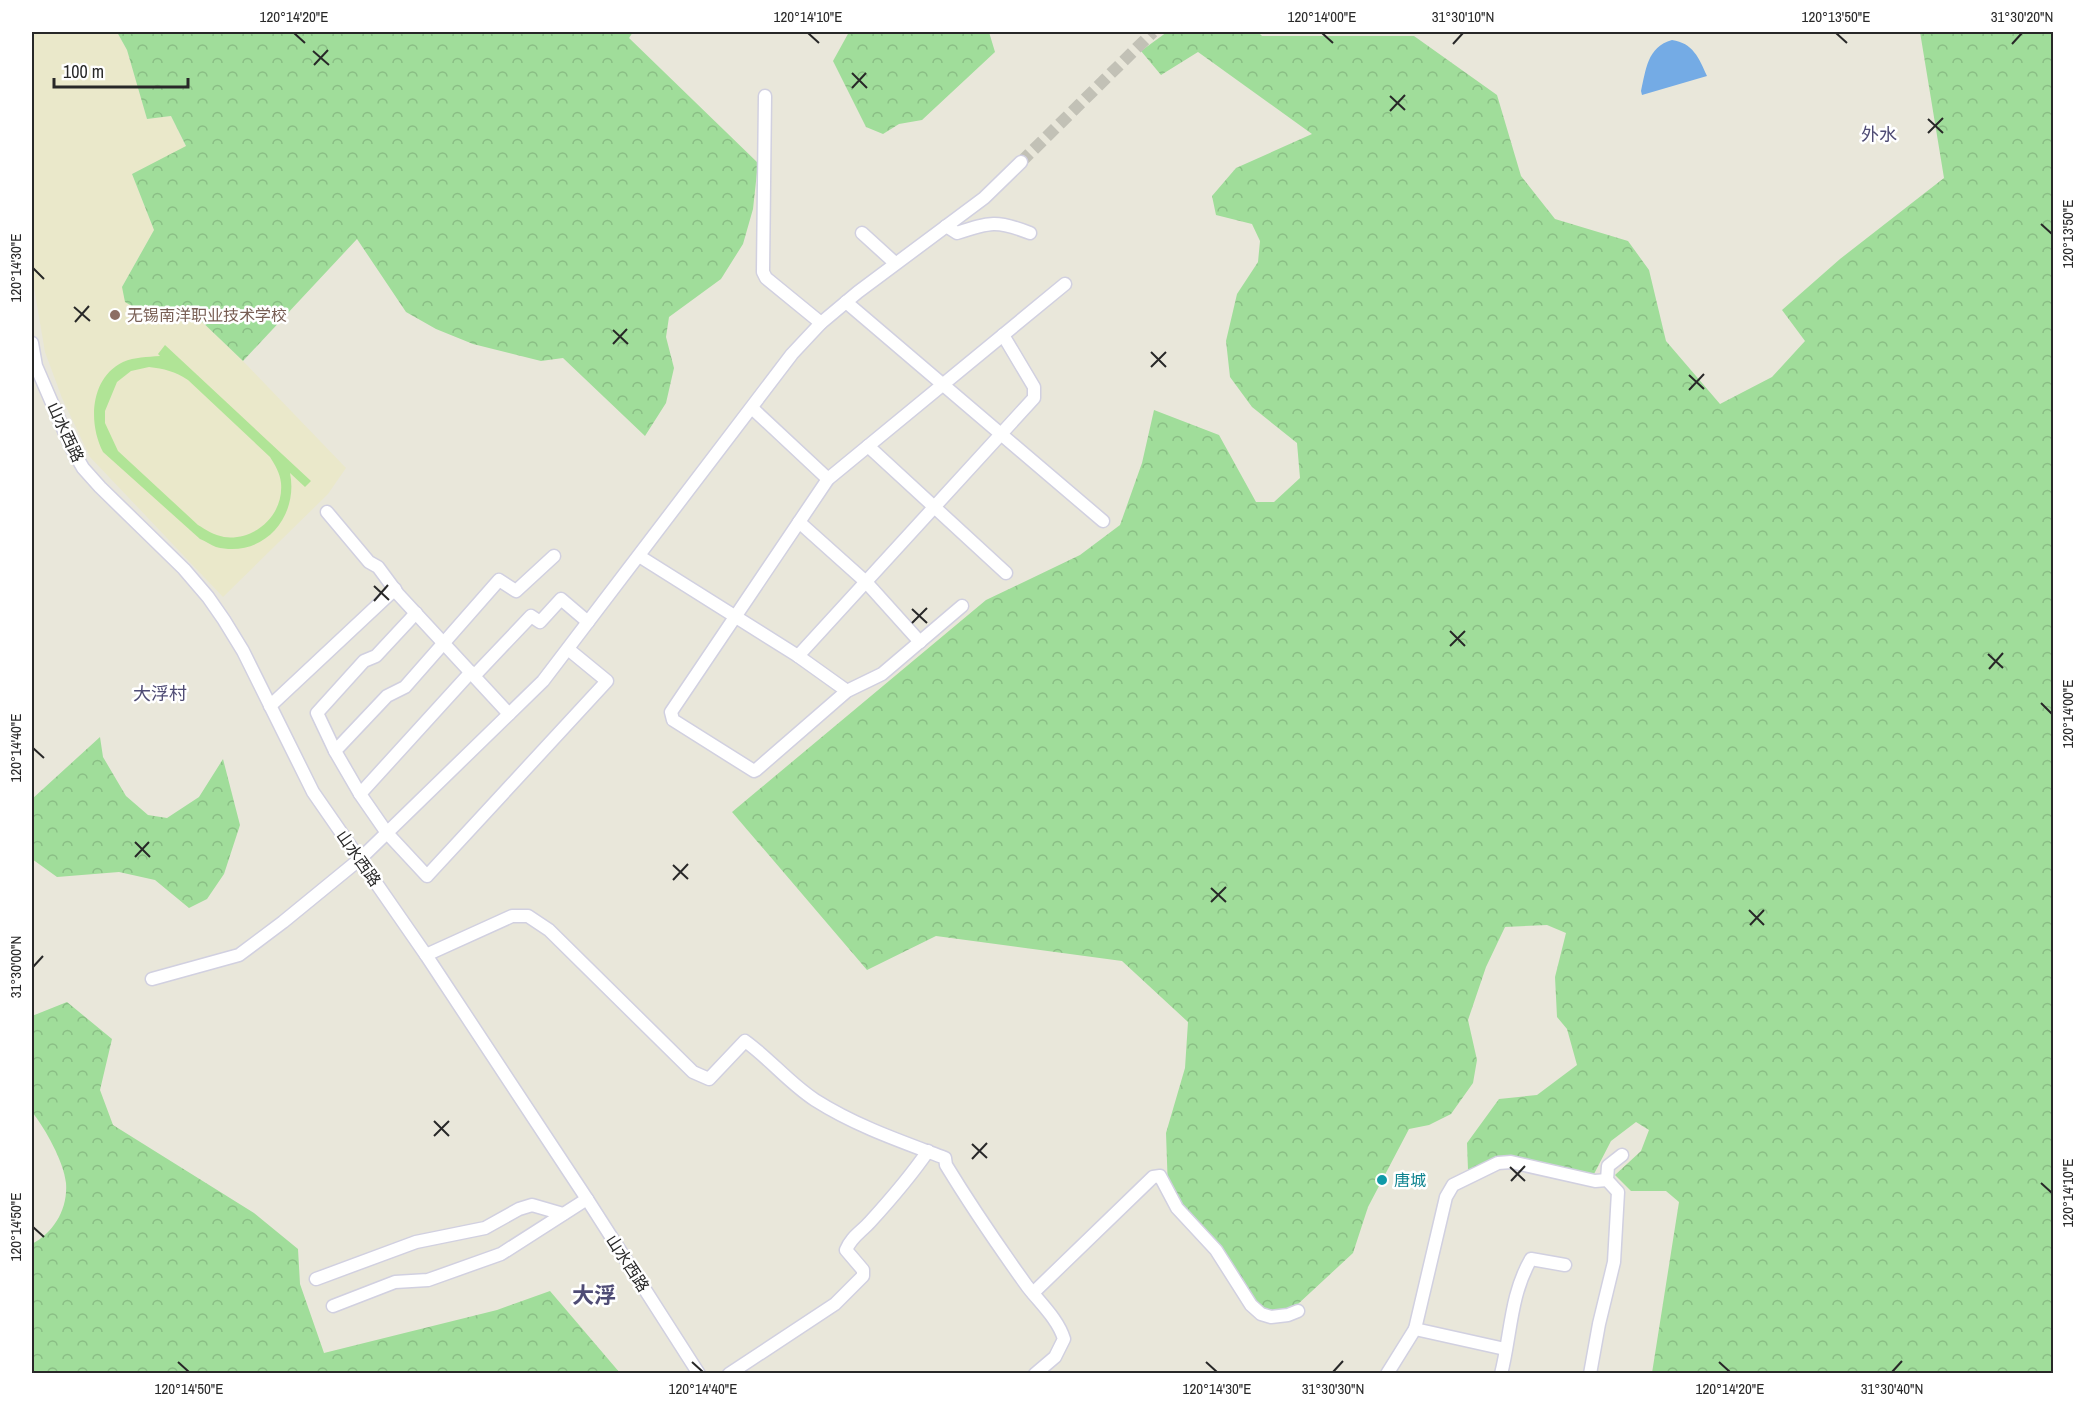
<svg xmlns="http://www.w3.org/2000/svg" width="2085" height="1405" viewBox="0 0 2085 1405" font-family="'Archivo Narrow','Noto Sans SC',sans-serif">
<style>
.education{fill:#eae8ca}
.forest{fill:url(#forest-crowns)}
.pitch{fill:#b0e496;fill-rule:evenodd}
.water{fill:#74abe5}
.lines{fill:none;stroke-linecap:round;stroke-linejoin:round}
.minor-tunnel{stroke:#c2c1b6;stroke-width:12;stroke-dasharray:12 6;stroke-linecap:butt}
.minor-casing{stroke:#d1d0e0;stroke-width:15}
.minor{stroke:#fff;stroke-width:12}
.ticks{fill:none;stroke:#282828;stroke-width:2}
.education-dot{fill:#8d6e63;stroke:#fff;stroke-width:2}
.culture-dot{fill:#0f9aa8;stroke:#fff;stroke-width:2}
.labels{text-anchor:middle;stroke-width:5;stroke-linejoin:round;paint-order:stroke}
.education-label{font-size:16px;fill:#785e54;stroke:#fff;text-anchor:start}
.street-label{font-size:16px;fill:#282828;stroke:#fff}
.culture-label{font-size:16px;fill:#0d838f;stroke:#fff;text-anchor:start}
.neighbourhood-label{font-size:18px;fill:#4f4c75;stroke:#fff}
.district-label{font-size:22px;font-weight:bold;fill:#4f4c75;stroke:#fff}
.neatline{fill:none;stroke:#282828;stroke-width:2}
.ticks-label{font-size:15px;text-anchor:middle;fill:#282828}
</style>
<defs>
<pattern id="forest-crowns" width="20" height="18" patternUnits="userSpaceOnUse" patternTransform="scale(1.5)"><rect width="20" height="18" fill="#a0dd9a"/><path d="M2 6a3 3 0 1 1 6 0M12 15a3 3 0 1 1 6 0" fill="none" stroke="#8abe85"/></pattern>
</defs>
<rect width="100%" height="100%" fill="#e9e7da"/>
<path class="education" d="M32 32H117L127 50 147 119 171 116 186 147 132 174 154 230 122 287 144 313 170 309 196 316 243 361 346 468 328 494 223 597 90 457 62 398 45 352 32 276Z"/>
<g class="forest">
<path d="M117 32H633L629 38 758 163 753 209 743 244 721 279 669 317 666 337 674 368 666 403 645 436 563 358 541 361 473 344 436 329 406 312 357 239 243 361 196 316 170 309 144 313 125 302 122 287 154 230 132 174 186 146 171 116 147 119 127 50Z"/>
<path d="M849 32H989L995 52 922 120 899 124 883 134 866 127 833 61Z"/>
<path d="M1167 32H1258L1262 36H1414L1497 95 1521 176 1555 219 1628 241 1649 270 1666 341 1720 404 1772 377 1805 341 1782 310 1840 259 1944 178 1920 32H2053V1373H1652L1679 1202 1666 1191H1631L1615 1175 1641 1151 1649 1130 1636 1122 1611 1141 1594 1174 1518 1157 1496 1158 1468 1170 1467 1143 1499 1099 1537 1095 1577 1065 1567 1029 1557 1017 1555 977 1566 933 1547 925 1505 927 1486 967 1468 1020 1477 1060 1473 1083 1451 1114 1429 1125 1409 1129 1368 1207 1353 1253 1284 1317 1244 1302 1168 1190 1166 1133 1185 1068 1188 1022 1122 961 936 936 867 970 732 812 986 600 1080 555 1120 525 1142 463 1154 410 1219 435 1256 502H1274L1300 478 1297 443 1252 407 1230 377 1226 341 1237 294 1258 262 1260 241 1252 224 1216 215 1212 196 1236 168 1312 134 1198 52 1161 75 1141 51Z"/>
<path d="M100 737 103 757 126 796 148 815 167 818 199 797 223 759 240 825 224 874 207 899 189 908 155 880 119 872 57 877 32 859V799Z"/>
<path d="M67 1002 112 1039 100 1090 113 1125 254 1213 298 1249 300 1284 324 1353 497 1310 550 1291 620 1373H32V1244C54 1232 68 1209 66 1183 64 1162 45 1128 32 1112V1016Z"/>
</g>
<path class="pitch" d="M165 345 311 481 305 487 290 473C299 517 263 559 216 547 211 545 205 541 200 539L103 452C88 423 90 378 123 362 135 357 147 357 160 356L158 354ZM149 367C164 369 175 371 188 380L270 457C275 465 280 473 281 483 284 515 255 541 224 537 214 535 206 530 198 525L118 451 105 423V411L117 382 131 371Z"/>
<path class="water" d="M1672 40C1693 43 1699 58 1707 76L1642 95 1641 91C1646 70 1647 47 1672 40Z"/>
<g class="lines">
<path class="minor-tunnel" d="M1021 162 1153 32"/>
<g class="minor-casing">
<g id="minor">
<path d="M765 96 763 272 766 278 821 323"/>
<path d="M946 226 957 233C990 222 997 220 1030 233"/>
<path d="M862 233 895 263"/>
<path d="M846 302 1103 521"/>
<path d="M32 343 36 366 71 447 83 468 100 487 184 569 208 597 224 620 243 651 313 792 426 955 587 1199 699 1374"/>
<path d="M752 408 828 479"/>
<path d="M868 446 1006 573"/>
<path d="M327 512 369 562 378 567 398 594 509 714"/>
<path d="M799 522 866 582 920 642"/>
<path d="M639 556 798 656 847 691"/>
<path d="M962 606 882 674 847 691 756 770 754 771 673 720 671 712 828 479 1065 284"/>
<path d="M798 656 1034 398V387L1003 335"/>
<path d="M471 672 360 794 387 833 427 876 607 681 568 649"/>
<path d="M474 676 531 616 540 622 561 599 588 622"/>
<path d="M270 706 395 589"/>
<path d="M335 751 317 713 364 661 376 656 416 613"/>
<path d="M360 794 335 751 387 696 405 687 499 580 516 591 554 556"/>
<path d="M426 955 512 916H528L549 930 693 1072 709 1079 745 1041C770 1059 789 1083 815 1100 856 1126 900 1141 945 1158L946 1165C971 1206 999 1247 1027 1286 1040 1303 1058 1319 1064 1339L1055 1357 1035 1374"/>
<path d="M152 979 239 955 283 922 360 859 543 681 792 354 821 323 858 292 984 198 1021 162"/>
<path d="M316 1279 416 1242 485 1228 519 1209 532 1205 563 1214"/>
<path d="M1033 1293 1153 1177 1160 1176 1177 1208 1216 1250 1251 1305 1261 1314 1271 1317 1288 1315 1298 1311"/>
<path d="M333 1306 395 1282 428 1280 501 1254 587 1199"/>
<path d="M1415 1329 1446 1197 1453 1185 1498 1163 1511 1162 1595 1181 1607 1180"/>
<path d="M729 1374 835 1304 863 1276V1270L846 1250C851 1237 861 1232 870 1222 891 1199 910 1177 928 1151"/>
<path d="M1387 1374 1415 1329 1505 1349"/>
<path d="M1501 1374C1511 1335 1510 1295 1531 1259L1565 1265"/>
<path d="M1590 1374 1599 1324 1614 1262 1618 1192 1607 1180 1608 1166 1622 1155"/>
</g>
</g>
<use href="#minor" class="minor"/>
</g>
<path class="ticks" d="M294 33 305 43M808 33 819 43M1322 33 1333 43M1836 33 1847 43M1453 44 1463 33M2012 44 2022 33M313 51 329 65M314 65 328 50M852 73 867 88M852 88 866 73M1390 96 1405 110M1390 111 1405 95M1928 119 1943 133M1928 133 1943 118M2041 224 2052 234M33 268 44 279M74 307 90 321M75 322 89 306M613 330 628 344M613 344 627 329M1151 352 1166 367M1151 367 1166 352M1689 375 1704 389M1689 390 1704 374M374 586 389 600M374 601 388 585M912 609 927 623M912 623 927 608M1450 631 1465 646M1450 646 1465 631M1988 654 2003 668M1989 669 2003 653M2041 703 2052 714M33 748 44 758M135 842 150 857M135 857 149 842M673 865 688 879M673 880 688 864M1211 888 1226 902M1211 902 1226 887M1749 910 1764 925M1750 925 1764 910M33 967 43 956M434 1121 449 1136M434 1136 449 1121M972 1144 987 1158M972 1159 987 1143M1510 1167 1525 1181M1511 1181 1525 1166M2041 1183 2052 1193M33 1227 44 1237M178 1362 189 1372M692 1362 703 1372M1206 1362 1217 1372M1719 1362 1730 1372M1333 1372 1343 1361M1892 1372 1902 1361"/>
<circle class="education-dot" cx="115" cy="315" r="6"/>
<circle class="culture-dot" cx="1382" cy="1180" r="6"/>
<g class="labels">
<g class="education-label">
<text x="127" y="321">无锡南洋职业技术学校</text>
</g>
<g class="street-label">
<text transform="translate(66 432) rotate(65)" y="6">山水西路</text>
<text transform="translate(359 858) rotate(55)" y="6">山水西路</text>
<text transform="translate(628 1263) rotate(57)" y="6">山水西路</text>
</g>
<g class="culture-label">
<text x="1394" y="1186">唐城</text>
</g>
<g class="neighbourhood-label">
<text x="1879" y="141">外水</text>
<text x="160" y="700">大浮村</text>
</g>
<g class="district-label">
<text x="594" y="1303">大浮</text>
</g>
</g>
<rect width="2085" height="1405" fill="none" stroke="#ffffff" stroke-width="66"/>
<path d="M54 78v9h134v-9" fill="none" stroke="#282828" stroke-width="3"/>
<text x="63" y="78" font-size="18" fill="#282828" stroke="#ffffff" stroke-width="4.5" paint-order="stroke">100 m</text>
<rect x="33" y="33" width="2019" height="1339" class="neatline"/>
<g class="ticks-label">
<text x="294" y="22">120°14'20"E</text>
<text x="808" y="22">120°14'10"E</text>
<text x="1322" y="22">120°14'00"E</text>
<text x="1463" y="22">31°30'10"N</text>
<text x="1836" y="22">120°13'50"E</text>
<text x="2022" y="22">31°30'20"N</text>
<text transform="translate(2068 234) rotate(-90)" y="5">120°13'50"E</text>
<text transform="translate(16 268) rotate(-90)" y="5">120°14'30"E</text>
<text transform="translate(2068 714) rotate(-90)" y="5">120°14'00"E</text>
<text transform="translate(16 748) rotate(-90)" y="5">120°14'40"E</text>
<text transform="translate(16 967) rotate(-90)" y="5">31°30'00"N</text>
<text transform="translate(2068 1193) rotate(-90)" y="5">120°14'10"E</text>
<text transform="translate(16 1227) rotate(-90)" y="5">120°14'50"E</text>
<text x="189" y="1394">120°14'50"E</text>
<text x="703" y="1394">120°14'40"E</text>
<text x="1217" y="1394">120°14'30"E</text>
<text x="1333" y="1394">31°30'30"N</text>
<text x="1730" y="1394">120°14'20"E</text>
<text x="1892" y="1394">31°30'40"N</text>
</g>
</svg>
